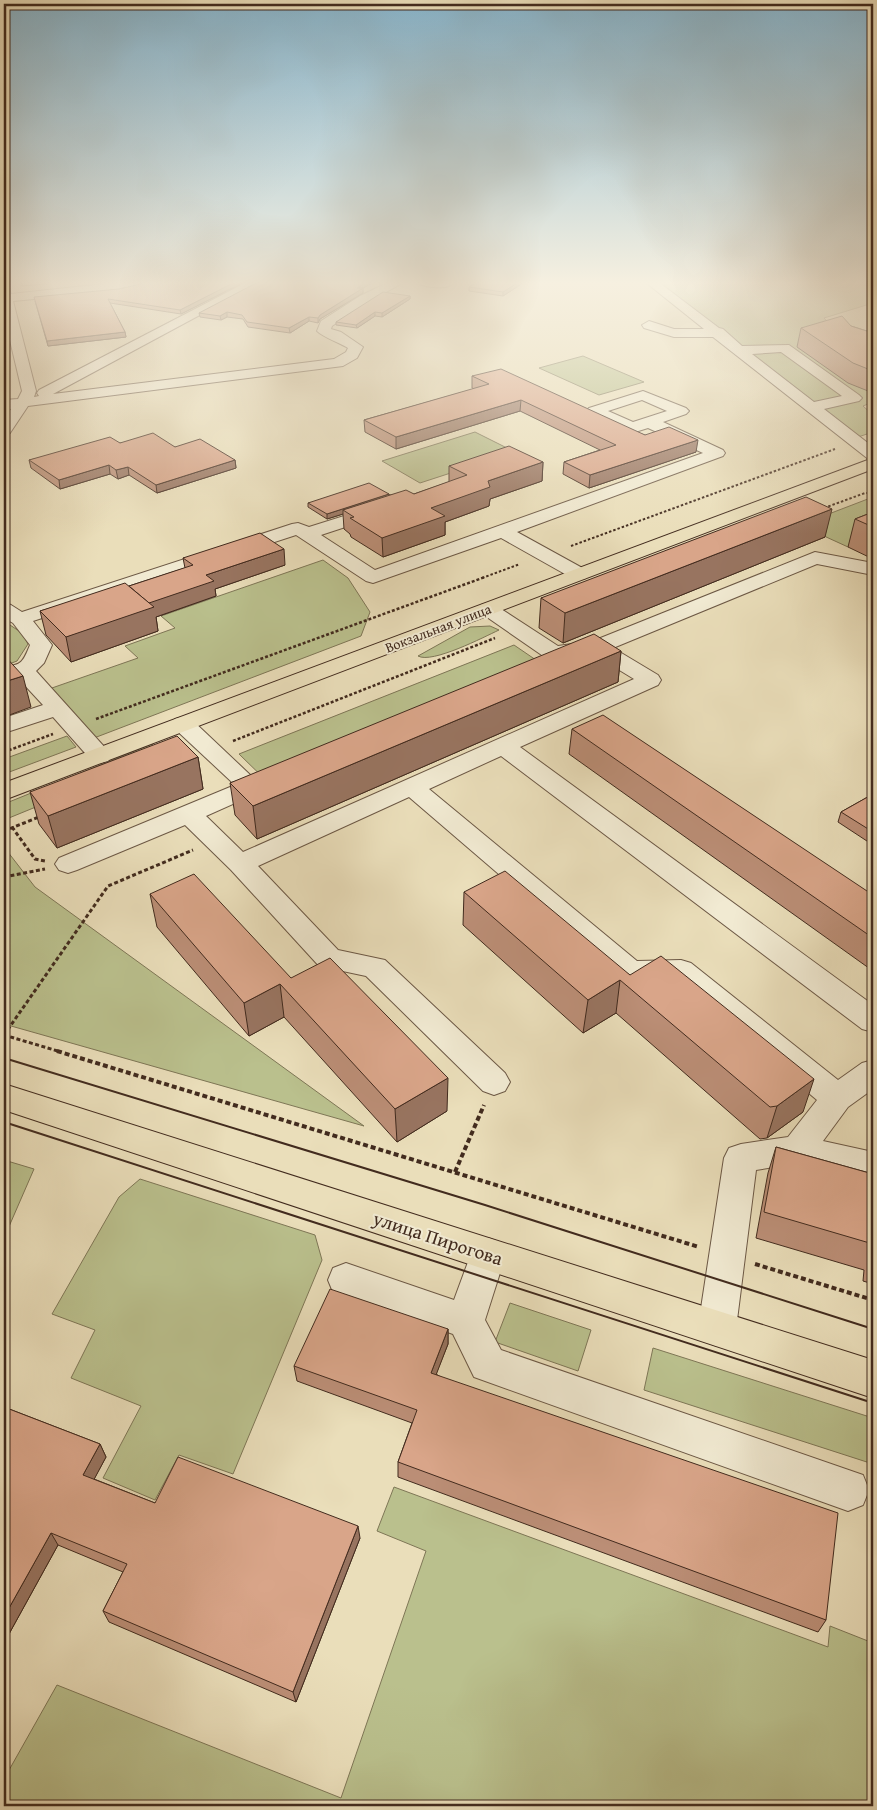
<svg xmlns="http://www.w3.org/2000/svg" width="877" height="1810" viewBox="0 0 877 1810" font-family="'Gentium Book Plus',serif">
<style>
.green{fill:#bac08d;stroke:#7e7656}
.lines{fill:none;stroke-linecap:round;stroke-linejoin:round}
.minor-casing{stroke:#6c5845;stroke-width:2}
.major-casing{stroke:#422b1e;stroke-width:2}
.path-far3{stroke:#422b1e;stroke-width:2;stroke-dasharray:2.5 2;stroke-linecap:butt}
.path-far2{stroke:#422b1e;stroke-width:2.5;stroke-dasharray:3 2;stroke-linecap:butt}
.path-far1{stroke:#422b1e;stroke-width:3;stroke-dasharray:4 2.5;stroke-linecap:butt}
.path{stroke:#422b1e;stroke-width:4;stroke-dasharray:5 3;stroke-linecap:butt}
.minor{fill:#f1ead2;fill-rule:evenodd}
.major{fill:#eadeba;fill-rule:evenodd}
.tram{stroke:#422b1e;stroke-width:2}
.wall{fill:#bb8e76;stroke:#422b1e}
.shaded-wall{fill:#987460;stroke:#422b1e}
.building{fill:#d9a589;stroke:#422b1e}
.labels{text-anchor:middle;stroke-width:4;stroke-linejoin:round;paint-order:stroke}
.far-street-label{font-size:14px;fill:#422b1e;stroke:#f1ead2}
.near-street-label{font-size:19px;fill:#422b1e;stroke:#f1ead2}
</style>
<rect width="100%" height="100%" fill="#eadeba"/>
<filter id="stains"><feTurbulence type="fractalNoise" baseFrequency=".004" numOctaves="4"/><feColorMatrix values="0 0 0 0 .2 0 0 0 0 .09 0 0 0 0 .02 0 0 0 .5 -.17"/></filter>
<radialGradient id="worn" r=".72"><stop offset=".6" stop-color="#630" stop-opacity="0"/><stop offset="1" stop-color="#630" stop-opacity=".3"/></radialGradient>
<g class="green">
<path d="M650 281H873V303L824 318 848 344 873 353V402L863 406 873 415V432L852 439Z"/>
<path d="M583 356 644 382 599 395 539 368Z"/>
<path d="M475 432 515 452 420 483 382 461Z"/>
<path d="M873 497V537L848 547 800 525Z"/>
<path d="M323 560 348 578 370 612 361 636 94 738 49 689 138 658 125 646 175 628 161 616Z"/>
<path d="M4 621 22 633 28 644 17 661 4 666Z"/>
<path d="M490 626 499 630C484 637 432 664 418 656L470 627Z"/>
<path d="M514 645 555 673 276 790 239 754Z"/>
<path d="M67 736 76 747 4 774V759Z"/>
<path d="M152 744 163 755 4 820V804Z"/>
<path d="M4 847 35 887 364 1126 4 1024Z"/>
<path d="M4 1160 34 1169 4 1238Z"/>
<path d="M140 1179 315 1235 322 1260 233 1474 179 1455 155 1500 103 1478 141 1406 71 1378 95 1330 52 1314 119 1197Z"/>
<path d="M510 1303 591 1330 578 1371 495 1342Z"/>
<path d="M653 1348 873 1418V1464L644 1390Z"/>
<path d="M394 1487 828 1647 830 1626 873 1643V1806H4V1779L57 1685 341 1798 426 1551 377 1531Z"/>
</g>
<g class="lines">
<g class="minor-casing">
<g id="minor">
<path d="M131 281H152L150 284 119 291 13 301 36 391 34 397 39 396 37 393 39 390 249 281H263L53 394 334 359 346 352 348 348C340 343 323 337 317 331L321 321 360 296 391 281H406L368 302 332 326 331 329 341 332 363 347 357 358 343 366 28 406 10 433 4 435V419L11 409 4 410V400L18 399 22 391 4 315V285L8 286 11 294Z"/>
<path d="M414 281H447L452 284C446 290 420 287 414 281Z"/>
<path d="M644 281H657L719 328 723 329 742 346 789 345 859 395 862 398 859 401 824 409 873 447V460L867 458 713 337H674L644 328 642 325 649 321 674 329H704ZM781 352 842 396 814 402 752 354Z"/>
<path d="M643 391 686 408 689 411 686 414 663 422 723 450 725 453 723 456 517 532 586 570 589 574 586 578 579 580 572 578 501 538 373 583 366 581 296 535 33 621 52 645 44 663 36 671 108 751 112 756 108 761 100 763 92 761 53 717 4 733V718L43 705 18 678 4 679V667C22 665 23 662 30 645L13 623 4 618V603L11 605 22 612 292 524 298 523 309 527 379 505 385 506 388 510 385 514 321 535 375 570 703 453 648 428 632 433 626 431 589 414 586 411 589 408ZM642 400 667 411 633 422 608 411Z"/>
<path d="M815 552 873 563V575L817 564 613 648 658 675 661 680 658 685 520 747 873 1005V1032L862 1029 501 756 429 789 637 961 681 960 691 963 838 1080 862 1063 873 1060V1089L848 1107 823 1141 873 1152V1180L798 1163 756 1170 736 1328 730 1341 717 1346 704 1341 698 1328 724 1158 729 1148 741 1144 788 1137 817 1100 675 981 631 983 621 979 409 797 258 866 338 950 385 960 505 1073 510 1082 505 1091 494 1095 483 1091 366 976 319 966 231 870 185 825 77 870 68 873 59 870 55 864 59 858 235 785 175 729 171 724 175 719 183 717 191 719 263 787 260 792 206 816 243 852 634 679 593 654 554 659 546 658 481 613 478 609 481 605 488 603 495 605 558 646 593 641Z"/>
<path d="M488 1238 501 1243 506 1254 485 1320 501 1350 863 1475 869 1490 863 1505 848 1511 474 1377 453 1334 333 1292 328 1280 333 1268 346 1263 454 1300 475 1243Z"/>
</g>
</g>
<g class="major-casing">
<g id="major">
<path d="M873 458V469L4 800V783Z"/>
<path d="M4 1084 873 1360V1398L4 1110Z"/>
</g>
</g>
<g class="path-far3">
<path d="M824 508 865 493H873"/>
<path d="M571 546 835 449"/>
<path d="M482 578 520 564"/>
</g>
<g class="path-far2">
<path d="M96 719 485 577"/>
<path d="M233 741 495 638"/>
<path d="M4 752 53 734"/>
</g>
<g class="path-far1">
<path d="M12 827 35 859 45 861"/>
<path d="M4 831 39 817"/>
<path d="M4 877 45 869"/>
<path d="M4 1035 61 1052"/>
<path d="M4 1035 108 886 193 850"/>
</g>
<g class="path">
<path d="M57 1051 699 1247"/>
<path d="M455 1172 484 1105"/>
<path d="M755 1264 873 1300"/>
</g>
<use href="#minor" class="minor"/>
<use href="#major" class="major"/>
<g class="tram">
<path d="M4 1058 485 1205 873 1329"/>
<path d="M4 1122 873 1403"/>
</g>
</g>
<g class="wall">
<path d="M246 281 181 314 110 303 125 332 126 337 48 346 35 301 119 289 150 282Z"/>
<path d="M526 281 503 296 469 291V287Z"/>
<path d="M363 288V293L320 319 318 323 309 321 290 333 248 327 243 319 227 317 221 320 200 317 199 313Z"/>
<path d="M410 296V299L382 317 375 316 357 328 336 325V322Z"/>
<path d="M851 326 873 333V393L848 383 797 347 801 328Z"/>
<path d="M472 376 645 435 696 452 589 488 563 474 564 462 600 450 520 411 396 449 365 432 364 420 474 389 472 388Z"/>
<path d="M120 443 175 447 235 460 236 468 157 493 129 475 118 479 110 474 60 489 31 468 29 460Z"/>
<path d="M543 462 542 481 490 499 489 506 445 522V535L383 557 351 537 350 534 344 529 343 514 327 519 308 507V503L389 494V495L414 494 449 482V466Z"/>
<path d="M873 512V559L848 547 855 519Z"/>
<path d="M825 537 563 643 539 628 541 598Z"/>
<path d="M183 558 285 565 215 589 216 596 156 617 158 631 71 662 46 635 40 611 129 586 185 568Z"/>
<path d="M621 651 618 682 257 839 235 815 230 783Z"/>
<path d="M572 729 873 895V971L569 754Z"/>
<path d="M198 757 203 789 57 848 39 824 30 792Z"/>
<path d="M873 794V845L838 822 841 812Z"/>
<path d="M464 892 630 975 803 1112 767 1138 760 1139 616 1013 583 1033 463 925Z"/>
<path d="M150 894 291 978 447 1111 397 1142 284 1017 249 1036 157 927Z"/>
<path d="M776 1147 873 1174V1284L863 1281 864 1270 756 1238 768 1173Z"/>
<path d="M448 1329V1344L436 1374 826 1620 818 1632 398 1477V1462L412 1423 297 1381 294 1366Z"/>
<path d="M4 1407 100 1444 106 1457 94 1479 155 1503 360 1538 296 1702 109 1622 103 1611 123 1572 58 1545 4 1643Z"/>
</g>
<g class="shaded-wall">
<path d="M46 281 47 284 21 286V283Z"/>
<path d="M237 281H246L181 314 180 310Z"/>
<path d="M368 281H375L357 292V288Z"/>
<path d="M520 281H526L503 296V292Z"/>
<path d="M363 288V293L320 319 318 323V318L320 315Z"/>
<path d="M410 296V299L382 317V313Z"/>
<path d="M227 312V317L221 320 220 316Z"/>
<path d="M375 312V316L357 328 356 325Z"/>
<path d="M309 317V321L290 333 289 328Z"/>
<path d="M125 332 126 337 48 346 47 341Z"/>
<path d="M521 400 520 411 396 449V437Z"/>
<path d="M698 440 696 452 589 488 590 475Z"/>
<path d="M235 460 236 468 157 493 156 485Z"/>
<path d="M543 462 542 481 490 499 489 506 445 522V535L383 557 382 538 431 508 488 481Z"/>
<path d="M109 465 110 474 60 489 59 480Z"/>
<path d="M128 467 129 475 118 479 116 470Z"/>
<path d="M389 494V498L343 510V514L327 519V514Z"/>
<path d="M832 509 825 537 563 643 565 613Z"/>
<path d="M284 549 285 565 215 589 216 596 156 617 158 631 71 662 66 637 143 604 206 575Z"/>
<path d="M621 651 618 682 257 839 253 806Z"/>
<path d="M23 676 31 707 4 717V682Z"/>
<path d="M198 757 203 789 57 848 48 816Z"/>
<path d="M620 980 616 1013 583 1033 588 1000Z"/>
<path d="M280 984 284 1017 249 1036 244 1003Z"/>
<path d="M448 1078 447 1111 397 1142 395 1109Z"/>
<path d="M814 1079 803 1112 767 1138 777 1106Z"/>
<path d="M448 1329V1344L431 1388V1373Z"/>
<path d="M100 1444 106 1457 90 1487 83 1475Z"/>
<path d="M358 1526 360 1538 296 1702 293 1692Z"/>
<path d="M51 1533 58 1545 4 1643V1617Z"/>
</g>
<g class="building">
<path d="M20 281H43L21 283Z"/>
<path d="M151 281H237L180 310 108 299 125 332 47 341 34 297 119 289 150 282Z"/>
<path d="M260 281H368L357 288H363L320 315 318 318 309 317 289 328 247 322 242 315 227 312 220 316 199 313Z"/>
<path d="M479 281H520L503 292 469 287Z"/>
<path d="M383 292 410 296 382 313 375 312 356 325 336 322Z"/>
<path d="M842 316 851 326 873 333V371L853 363 801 328Z"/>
<path d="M501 369 645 435 669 427 698 440 590 475 564 462 616 445 521 400 396 437 364 420 489 384 472 376Z"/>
<path d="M153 433 175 447 200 439 235 460 156 485 128 467 116 470 109 465 59 480 29 460 110 437 120 443Z"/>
<path d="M509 446 543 462 488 481 490 487 431 508 445 516 382 538 350 518 354 517 343 510 406 490 414 494 467 475 449 466Z"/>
<path d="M369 483 389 494 327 514 308 503Z"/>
<path d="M806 497 832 509 565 613 541 598Z"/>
<path d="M873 512V527L855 519Z"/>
<path d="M260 533 284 549 206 575 214 581 149 603 129 586 193 565 183 558Z"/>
<path d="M125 583 154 607 66 637 40 611Z"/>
<path d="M594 634 621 651 253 806 230 783Z"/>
<path d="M4 655 23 676 4 682Z"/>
<path d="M603 715 873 895V938L572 729Z"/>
<path d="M177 736 198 757 48 816 30 792Z"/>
<path d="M873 794V832L841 812Z"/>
<path d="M505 871 630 975 661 956 814 1079 777 1106 770 1107 620 980 588 1000 464 892Z"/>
<path d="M194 874 291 978 330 958 448 1078 395 1109 280 984 244 1003 150 894Z"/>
<path d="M776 1147 873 1174V1244L764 1212Z"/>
<path d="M330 1289 448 1329 431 1373 838 1513 826 1620 398 1462 417 1410 294 1366Z"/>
<path d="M4 1407 100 1444 83 1475 155 1503 178 1457 358 1526 293 1692 103 1611 127 1564 51 1533 4 1617Z"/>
</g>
<linearGradient id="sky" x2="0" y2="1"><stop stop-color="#88b7d0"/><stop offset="0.53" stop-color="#f6f0e0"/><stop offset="1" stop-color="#f6f0e0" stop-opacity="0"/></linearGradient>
<rect width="877" height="534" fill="url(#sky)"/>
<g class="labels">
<g class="far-street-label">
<text transform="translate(438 628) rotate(-21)" y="5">Вокзальная улица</text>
</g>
<g class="near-street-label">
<text transform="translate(438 1238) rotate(18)" y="7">улица Пирогова</text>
</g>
</g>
<rect width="877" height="1810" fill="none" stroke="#eadeba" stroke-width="20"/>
<rect x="5" y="5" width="867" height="1800" fill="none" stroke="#422b1e" stroke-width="2.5"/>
<rect x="10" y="10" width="857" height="1790" fill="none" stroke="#422b1e"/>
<rect width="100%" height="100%" filter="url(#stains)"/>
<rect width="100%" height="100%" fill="url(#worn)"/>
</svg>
